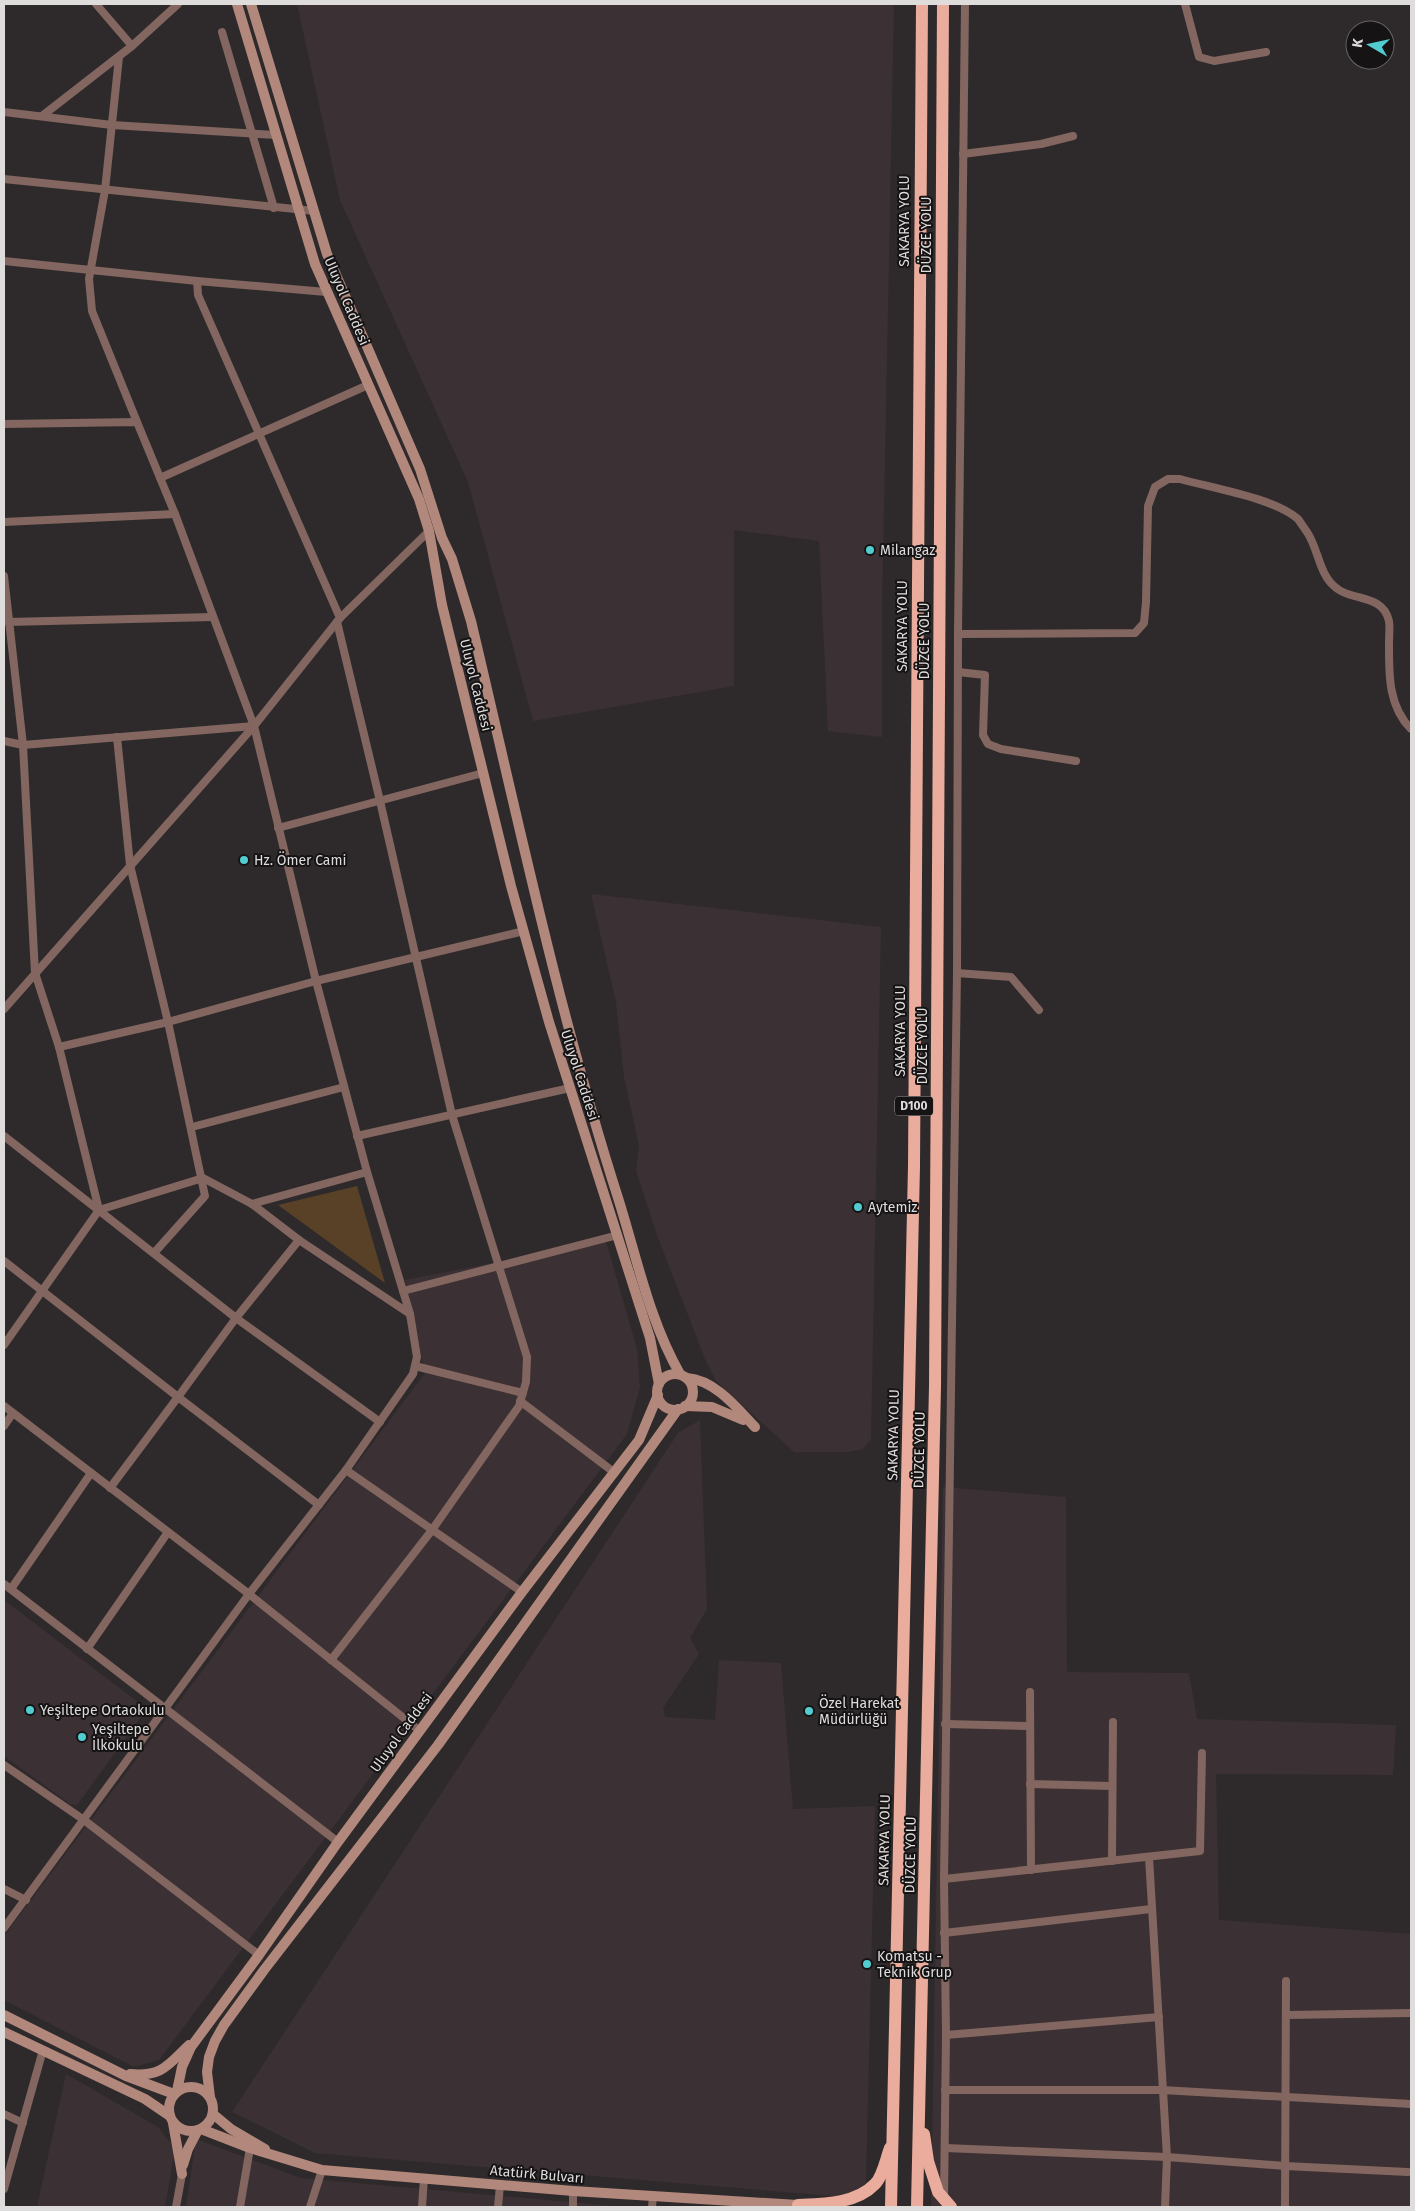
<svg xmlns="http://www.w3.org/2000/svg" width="1415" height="2211" viewBox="0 0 1415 2211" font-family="'Fira Sans',sans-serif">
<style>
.built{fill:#3b3033}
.green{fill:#594127}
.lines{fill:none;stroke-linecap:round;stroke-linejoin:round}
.minor{stroke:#82665f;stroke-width:8}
.secondary{stroke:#b3887c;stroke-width:10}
.trunk{stroke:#eaac9c;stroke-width:12}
.poi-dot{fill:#52ccd0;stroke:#151313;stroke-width:2}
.labels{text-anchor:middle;stroke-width:4;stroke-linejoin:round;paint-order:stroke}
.shield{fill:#151313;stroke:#a2a0a0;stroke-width:1}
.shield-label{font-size:12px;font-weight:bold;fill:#dfdcdc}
.street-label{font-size:14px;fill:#dfdcdc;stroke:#151313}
.poi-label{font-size:14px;fill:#dfdcdc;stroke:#151313;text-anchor:start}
</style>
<rect width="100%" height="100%" fill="#2e2a2b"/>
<g class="built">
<path d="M297 4H894L882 609V737L828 731 819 541 734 530V686L533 721 468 482 340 200Z"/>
<path d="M591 894 881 927 871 1439 863 1449 848 1452H794L716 1381 705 1359 657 1235 636 1171 639 1146 624 1077 616 1002Z"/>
<path d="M606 1241 637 1349 640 1387 627 1434 159 2060 134 2067 4 2000V1936L425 1373 405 1280Z"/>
<path d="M700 1420 707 1609 690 1638 699 1654 663 1708 665 1717 715 1720 719 1660 781 1663 793 1809 875 1806 866 2183 844 2197 315 2153 232 2112 678 1433Z"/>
<path d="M943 1487 1066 1497 1067 1672 1189 1673 1197 1719 1396 1725 1393 1775 1216 1774 1219 1920 1411 1934V2207H931Z"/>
<path d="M4 1600 147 1709 77 1805 70 1804 4 1756Z"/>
<path d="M66 2074 158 2127 175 2149 165 2207H37Z"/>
<path d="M196 2139 301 2178 625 2207H186Z"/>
</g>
<path class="green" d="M357 1186 385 1283 278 1205Z"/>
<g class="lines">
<g class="minor">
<path d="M96 4 132 46"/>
<path d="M1185 4 1199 57 1214 61 1266 52"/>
<path d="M222 32 274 208"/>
<path d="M119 57 105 190 89 279 92 311 137 422"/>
<path d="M4 112 112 125 276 135"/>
<path d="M42 116 132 46 178 4"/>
<path d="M963 154 1041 144 1073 136"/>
<path d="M4 179 314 211"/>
<path d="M4 261 197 281 326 292"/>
<path d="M197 281 198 295 340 618"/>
<path d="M4 424 137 422 175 514 254 726 316 981 367 1172 410 1314 417 1357 413 1374 346 1470 249 1594 4 1928"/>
<path d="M160 478 368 385"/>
<path d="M4 522 175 514"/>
<path d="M4 576 23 745 35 973 59 1047 99 1210"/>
<path d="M8 622 213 617"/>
<path d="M958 634 1135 633 1144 623 1146 602 1148 506 1155 487 1168 479H1180C1212 488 1274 498 1298 519 1301 523 1304 528 1307 532 1318 548 1319 573 1334 586 1350 602 1383 593 1389 621 1390 628 1389 636 1389 644 1389 674 1388 706 1411 729"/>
<path d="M958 672 985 675 983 735 988 744 1001 749 1076 761"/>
<path d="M117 737 130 865 168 1022 205 1196 154 1253"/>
<path d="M4 741 23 745 254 726"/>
<path d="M278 828 483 773"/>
<path d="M957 973 1011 977 1039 1010"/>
<path d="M4 1009 254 726 340 618 429 531V528"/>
<path d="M59 1047 168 1022 316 981 524 931"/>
<path d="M192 1127 344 1087"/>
<path d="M4 1136 236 1318 380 1422"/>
<path d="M357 1136 570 1088"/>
<path d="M252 1204 367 1172"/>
<path d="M4 1261 178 1397 110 1488"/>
<path d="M403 1291 618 1235"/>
<path d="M4 1345 99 1210 203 1178 252 1204 299 1240"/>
<path d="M415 1366 523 1393"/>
<path d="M520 1401 615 1473"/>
<path d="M4 1406 249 1594 420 1731"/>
<path d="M4 1426 13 1413"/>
<path d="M346 1470 522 1592"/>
<path d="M319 1505 178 1397 236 1318 299 1240 410 1314"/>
<path d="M4 1584 338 1842"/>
<path d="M11 1589 91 1473"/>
<path d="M87 1649 168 1532"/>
<path d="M331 1660 432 1530 519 1406 526 1382 527 1357 452 1115 380 801 337 622"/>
<path d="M1030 1692 1031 1870"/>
<path d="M945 1724 1029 1726"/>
<path d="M4 1765 84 1820 259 1955"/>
<path d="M1030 1784 1112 1786"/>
<path d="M1149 1857 1167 2157 1165 2207"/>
<path d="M1112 1861 1113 1722"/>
<path d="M944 1879 1200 1851 1202 1753"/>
<path d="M4 1889 26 1900"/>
<path d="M944 1933 1151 1909"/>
<path d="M1286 2015 1411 2013"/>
<path d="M946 2035 1159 2017"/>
<path d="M945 2090H1162L1411 2104"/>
<path d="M4 2114 23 2123"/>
<path d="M945 2148 1167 2157 1285 2166 1408 2172"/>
<path d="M4 2189 43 2050"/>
<path d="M944 2200 946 2035 944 1879 957 973 958 634 965 4"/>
<path d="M176 2207 182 2174"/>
<path d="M240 2207 250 2148"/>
<path d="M310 2207 322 2170"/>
<path d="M422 2207 424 2178"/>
<path d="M498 2207 500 2185"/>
<path d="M573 2207V2191"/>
<path d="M652 2207 653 2196"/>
<path d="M1285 2207 1286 1981"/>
</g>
<g class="secondary">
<path d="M237 4 315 264 419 499 429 531 442 605 511 886 549 1022 650 1338 659 1384"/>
<path d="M251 4 327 254 420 469 442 538 452 559 471 621C517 815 558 1011 619 1201 637 1259 650 1322 680 1374"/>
<circle cx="675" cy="1392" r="18"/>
<path d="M687 1378C715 1380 737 1408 755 1427"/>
<path d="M685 1406 712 1407 743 1420"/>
<path d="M4 2015 126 2076 174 2094"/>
<path d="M4 2032 145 2099 170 2116"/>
<path d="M130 2074C162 2077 168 2065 189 2045"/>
<circle cx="191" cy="2109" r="22"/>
<path d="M177 2091 182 2067 191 2047 259 1955 338 1842 522 1592 639 1440 658 1395"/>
<path d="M210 2097 207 2072 209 2057 215 2041 224 2025 264 1970 438 1745 678 1409"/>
<path d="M213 2114 231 2129 265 2149"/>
<path d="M173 2123 182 2174"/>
<path d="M201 2129 250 2148 322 2170 573 2191 798 2205"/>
<path d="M183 2165 188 2149 198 2130"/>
</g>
<g class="trunk">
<path d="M924 2134 928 2161 938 2192 951 2207"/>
<path d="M798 2205C823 2204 856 2204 875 2184 883 2176 886 2158 890 2148"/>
<path d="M891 2207 914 1166 922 4"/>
<path d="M917 2207 935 1386 943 4"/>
</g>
</g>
<g class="poi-dot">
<circle cx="870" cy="550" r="5"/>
<circle cx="244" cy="860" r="5"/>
<circle cx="858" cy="1207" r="5"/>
<circle cx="30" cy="1710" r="5"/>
<circle cx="809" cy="1711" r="5"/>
<circle cx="82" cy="1737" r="5"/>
<circle cx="867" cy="1964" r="5"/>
</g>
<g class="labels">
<rect class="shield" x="895" y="1096.5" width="38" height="19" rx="4"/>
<g class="shield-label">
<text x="914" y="1110">D100</text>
</g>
<g class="street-label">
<text transform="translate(904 221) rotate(-90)" y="5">SAKARYA YOLU</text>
<text transform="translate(926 235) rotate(-90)" y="5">DÜZCE YOLU</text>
<text transform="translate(347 301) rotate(67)" y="5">Uluyol Caddesi</text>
<text transform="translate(902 626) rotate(-90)" y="5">SAKARYA YOLU</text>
<text transform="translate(924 641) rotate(-90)" y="5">DÜZCE YOLU</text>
<text transform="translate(476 685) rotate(76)" y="5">Uluyol Caddesi</text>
<text transform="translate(900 1031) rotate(-90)" y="5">SAKARYA YOLU</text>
<text transform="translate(922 1046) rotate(-90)" y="5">DÜZCE YOLU</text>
<text transform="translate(580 1075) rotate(72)" y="5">Uluyol Caddesi</text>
<text transform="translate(893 1435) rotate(-89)" y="5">SAKARYA YOLU</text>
<text transform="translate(919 1450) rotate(-89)" y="5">DÜZCE YOLU</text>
<text transform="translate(401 1732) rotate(-54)" y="5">Uluyol Caddesi</text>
<text transform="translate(884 1840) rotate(-89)" y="5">SAKARYA YOLU</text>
<text transform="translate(910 1855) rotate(-89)" y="5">DÜZCE YOLU</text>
<text transform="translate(537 2174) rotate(5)" y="5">Atatürk Bulvarı</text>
</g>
<g class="poi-label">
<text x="880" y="555">Milangaz</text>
<text x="254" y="865">Hz. Ömer Cami</text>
<text x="868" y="1212">Aytemiz</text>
<text x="819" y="1708">Özel Harekat<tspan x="819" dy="16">Müdürlüğü</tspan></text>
<text x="40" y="1715">Yeşiltepe Ortaokulu</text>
<text x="92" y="1734">Yeşiltepe<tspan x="92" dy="16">İlkokulu</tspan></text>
<text x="877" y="1961">Komatsu -<tspan x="877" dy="16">Teknik Grup</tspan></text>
</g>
</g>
<rect width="1415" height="2211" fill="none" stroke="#dfdcdc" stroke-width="10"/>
<g transform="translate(1370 45) rotate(279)"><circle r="24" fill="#151313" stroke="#666363"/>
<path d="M0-4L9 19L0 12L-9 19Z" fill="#52ccd0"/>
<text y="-8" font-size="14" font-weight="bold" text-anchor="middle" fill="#dfdcdc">K</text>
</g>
</svg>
